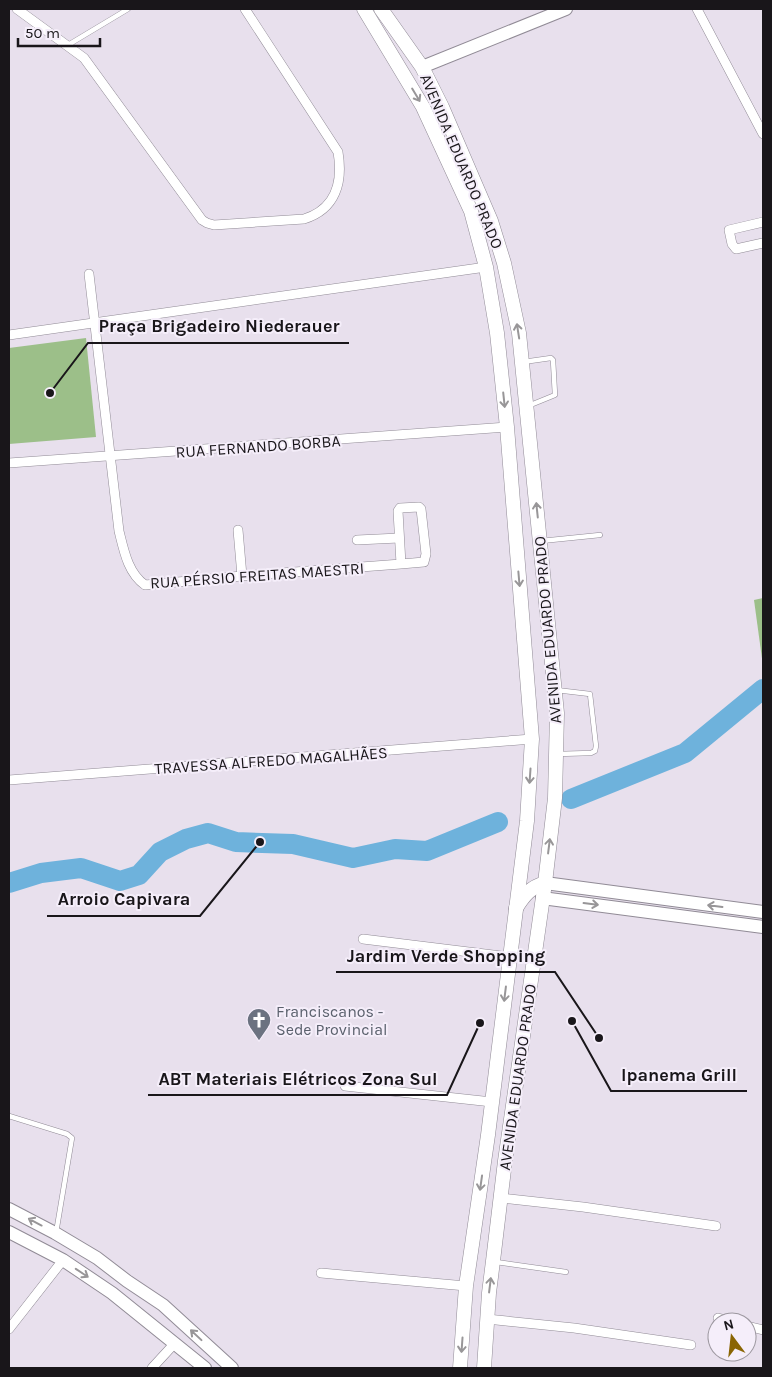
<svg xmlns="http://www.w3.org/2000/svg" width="772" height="1377" viewBox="0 0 772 1377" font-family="Karla,sans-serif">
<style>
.green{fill:#9cbf89}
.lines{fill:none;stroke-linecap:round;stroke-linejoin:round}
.river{stroke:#6eb2dc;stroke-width:20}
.lane-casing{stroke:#918b96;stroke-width:5.5}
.street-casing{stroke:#918b96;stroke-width:10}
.secondary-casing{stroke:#918b96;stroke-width:14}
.primary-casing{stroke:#918b96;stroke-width:15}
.lane{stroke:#fff;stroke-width:4.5}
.street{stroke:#fff;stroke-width:9}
.secondary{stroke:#fff;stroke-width:12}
.primary{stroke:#fff;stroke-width:14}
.oneway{stroke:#989698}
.labels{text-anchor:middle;stroke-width:4;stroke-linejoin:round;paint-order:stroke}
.street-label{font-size:16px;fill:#19161a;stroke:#f5eefa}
.worship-label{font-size:16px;fill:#5b616d;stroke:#f5eefa;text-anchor:start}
.leader{fill:none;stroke:#19161a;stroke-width:2}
.callout-dot{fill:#19161a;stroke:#f5eefa;stroke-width:2}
.callout-label{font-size:18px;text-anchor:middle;font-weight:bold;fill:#19161a;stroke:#f5eefa;stroke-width:4;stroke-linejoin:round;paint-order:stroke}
</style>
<rect width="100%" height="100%" fill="#e8e0ed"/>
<g class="green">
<path d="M86 338 96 437 9 444V348Z"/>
<path d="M763 598V666L754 600Z"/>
</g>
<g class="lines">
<g class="river">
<path d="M571 799 685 753 763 689"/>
<path d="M9 883 41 873 81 868 120 881 139 875 160 852 186 839 208 833 236 842 293 844 353 858 395 849 427 851 498 822"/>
</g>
<g class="lane-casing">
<g id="lane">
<path d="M68 45 128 9"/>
<path d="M523 362 551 358 553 360 555 395 528 406"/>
<path d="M541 541 600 535"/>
<path d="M556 690 590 694 596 746 595 751 591 753 558 754"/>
<path d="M9 1116 67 1134 72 1138 56 1233"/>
<path d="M496 1262 566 1272"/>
</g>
</g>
<g class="street-casing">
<g id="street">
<path d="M17 9 84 58 202 220 207 223 214 225 304 219C336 209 343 182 338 152L245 9"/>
<path d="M697 9 763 134"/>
<path d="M763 222 729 230 732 244 736 249 763 243"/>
<path d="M89 274 119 531C124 551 128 573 145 585L242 576 401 564 424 562 426 554 421 509 419 507 400 508 398 511 401 564"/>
<path d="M9 335 486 267"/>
<path d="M9 463 507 427"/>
<path d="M238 530 242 576"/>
<path d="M357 540 399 538"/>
<path d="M9 780 532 739"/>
<path d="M363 939 510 957"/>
<path d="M345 1086 492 1102"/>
<path d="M501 1198 583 1207 716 1226"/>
<path d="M321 1273 466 1286"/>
<path d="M718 1318 734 1322"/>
<path d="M487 1319 574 1328 691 1345"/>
<path d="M747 1326 763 1330"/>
<path d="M9 1329 63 1260"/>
<path d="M152 1368 175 1343"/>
</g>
</g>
<g class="secondary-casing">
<g id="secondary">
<path d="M422 67 566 9"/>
<path d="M545 883 763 912"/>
<path d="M542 898 763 927"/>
<path d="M9 1209 55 1233 97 1258 127 1281 163 1305 232 1368"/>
<path d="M9 1232 63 1260 112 1293 205 1368"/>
</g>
</g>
<g class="primary-casing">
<g id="primary">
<path d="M364 9 423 107 471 211 486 267 497 333 507 427 532 739 527 821 488 1135 466 1286 460 1368"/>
<path d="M381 9 422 67 442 107 491 221 504 263 519 333 557 713 555 798 545 883 505 1161 493 1261 489 1293 484 1368"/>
<path d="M516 908C524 895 531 887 545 883"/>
</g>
</g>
<use href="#lane" class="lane"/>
<use href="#street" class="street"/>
<use href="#secondary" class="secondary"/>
<use href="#primary" class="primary"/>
</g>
<defs><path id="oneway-shaft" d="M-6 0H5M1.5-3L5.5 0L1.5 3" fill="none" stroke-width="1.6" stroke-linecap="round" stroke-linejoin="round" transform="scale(1.25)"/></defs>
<g class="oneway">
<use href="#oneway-shaft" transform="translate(416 95) rotate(59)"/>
<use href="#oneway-shaft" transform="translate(518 331) rotate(-99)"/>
<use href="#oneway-shaft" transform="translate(504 400) rotate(84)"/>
<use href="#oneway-shaft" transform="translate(537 510) rotate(-96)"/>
<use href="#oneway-shaft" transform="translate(519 579) rotate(85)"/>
<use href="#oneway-shaft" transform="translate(530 776) rotate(94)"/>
<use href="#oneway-shaft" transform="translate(549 846) rotate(-83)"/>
<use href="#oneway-shaft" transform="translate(591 904) rotate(7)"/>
<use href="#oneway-shaft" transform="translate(715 906) rotate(-173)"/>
<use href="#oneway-shaft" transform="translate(505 994) rotate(97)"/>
<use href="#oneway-shaft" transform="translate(481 1183) rotate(98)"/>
<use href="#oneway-shaft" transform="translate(35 1222) rotate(-152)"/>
<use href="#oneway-shaft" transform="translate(82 1273) rotate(34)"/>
<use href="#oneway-shaft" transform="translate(490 1285) rotate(-83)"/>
<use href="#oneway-shaft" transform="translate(196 1335) rotate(-137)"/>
<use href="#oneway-shaft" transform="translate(462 1345) rotate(94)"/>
</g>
<defs>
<g id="church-pin" transform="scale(1.25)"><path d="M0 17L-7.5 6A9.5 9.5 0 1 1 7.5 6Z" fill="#6b7280" stroke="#f5eefa"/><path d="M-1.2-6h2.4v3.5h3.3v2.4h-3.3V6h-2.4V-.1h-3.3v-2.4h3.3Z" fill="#fff"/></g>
</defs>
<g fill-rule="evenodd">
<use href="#church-pin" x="259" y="1020"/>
</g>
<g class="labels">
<g class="street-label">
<text transform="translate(462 161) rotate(67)" y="6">AVENIDA EDUARDO PRADO</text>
<text transform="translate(258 446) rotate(-4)" y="6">RUA FERNANDO BORBA</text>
<text transform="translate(257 575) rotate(-4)" y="6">RUA PÉRSIO FREITAS MAESTRI</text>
<text transform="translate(547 630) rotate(-95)" y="6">AVENIDA EDUARDO PRADO</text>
<text transform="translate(271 760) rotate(-4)" y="6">TRAVESSA ALFREDO MAGALHÃES</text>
<text transform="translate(517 1077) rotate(-82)" y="6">AVENIDA EDUARDO PRADO</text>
</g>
<g class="worship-label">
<text x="276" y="1017">Franciscanos -<tspan x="276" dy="18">Sede Provincial</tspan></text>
</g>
</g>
<path class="leader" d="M50 393L88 343H349M260 842L200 916H47M599 1038L555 972H336M572 1021L611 1091H747M480 1023L447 1095H148"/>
<g class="callout-dot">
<circle cx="50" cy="393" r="5"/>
<circle cx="260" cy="842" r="5"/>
<circle cx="599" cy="1038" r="5"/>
<circle cx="572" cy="1021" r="5"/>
<circle cx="480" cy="1023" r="5"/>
</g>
<g class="callout-label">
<text x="219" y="332">Praça Brigadeiro Niederauer</text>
<text x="124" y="905">Arroio Capivara</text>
<text x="446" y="962">Jardim Verde Shopping</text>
<text x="679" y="1081">Ipanema Grill</text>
<text x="298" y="1085">ABT Materiais Elétricos Zona Sul</text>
</g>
<rect width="772" height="1377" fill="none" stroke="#19161a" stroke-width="20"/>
<g transform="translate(732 1337) rotate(345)"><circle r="24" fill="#f5eefa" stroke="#9d98a0"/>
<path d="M0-4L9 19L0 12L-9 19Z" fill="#8a6503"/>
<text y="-8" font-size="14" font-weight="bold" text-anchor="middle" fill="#19161a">N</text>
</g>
<path d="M18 38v8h82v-8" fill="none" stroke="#19161a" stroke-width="2.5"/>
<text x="25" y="38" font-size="15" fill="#19161a" stroke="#f5eefa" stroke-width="4" paint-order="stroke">50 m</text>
</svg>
